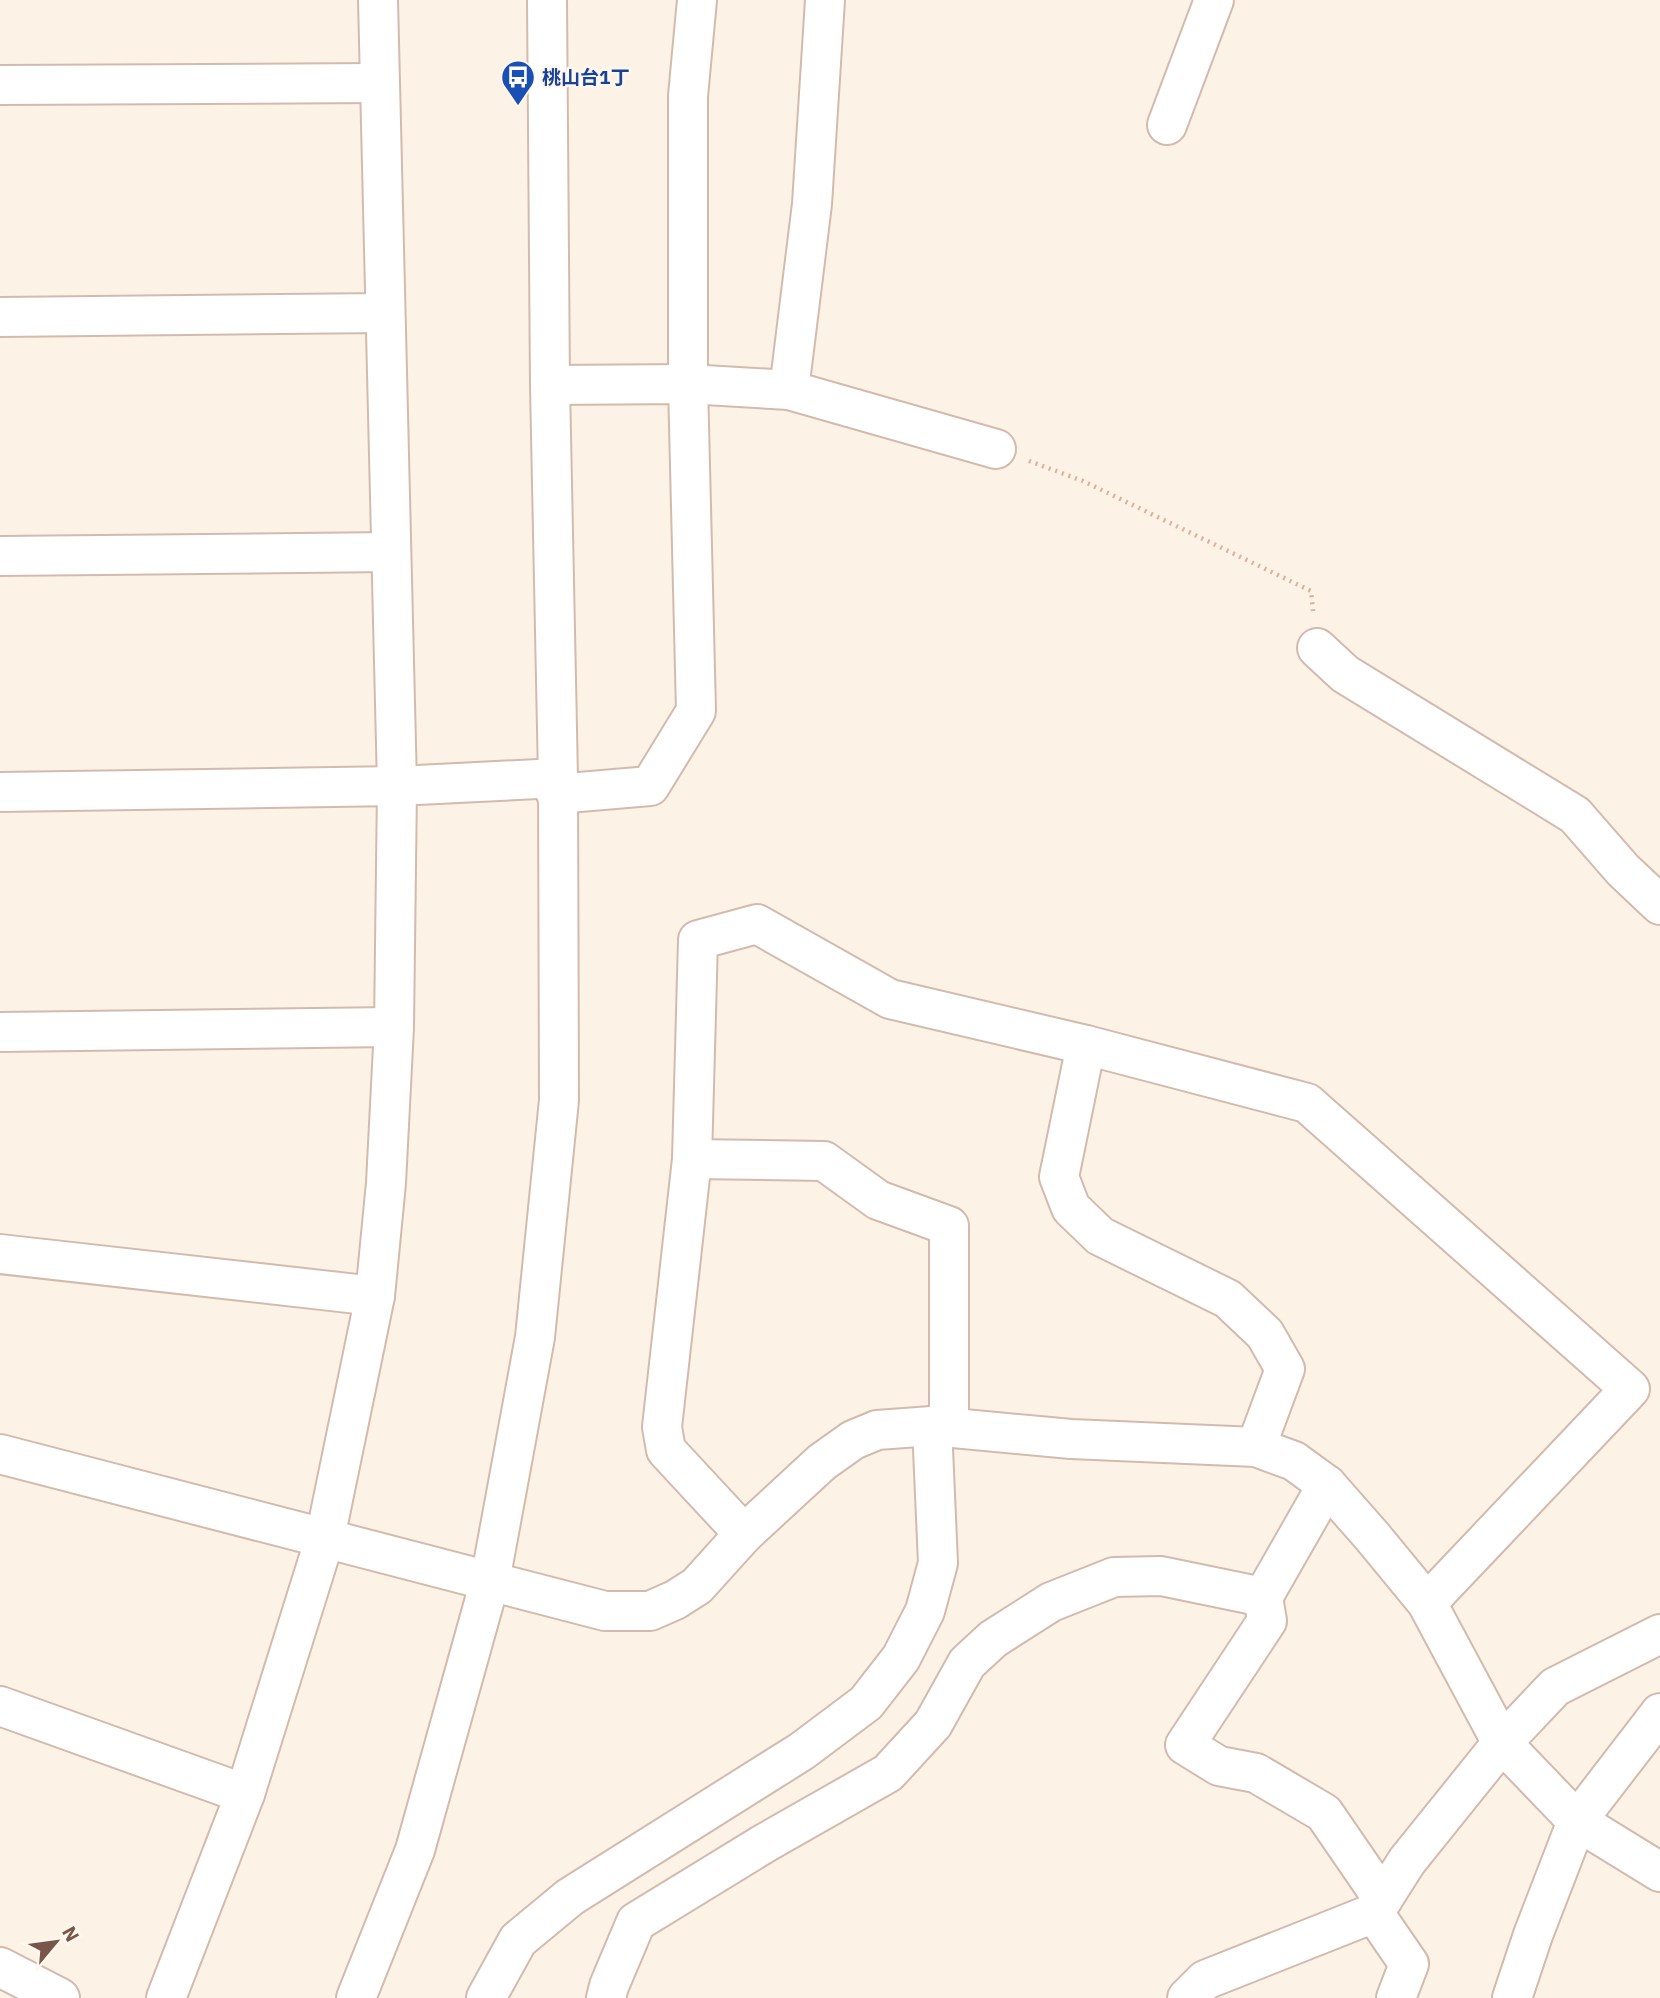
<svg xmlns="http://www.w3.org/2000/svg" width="1660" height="1998" viewBox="0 0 1660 1998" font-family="'IBM Plex Sans','Noto Sans JP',sans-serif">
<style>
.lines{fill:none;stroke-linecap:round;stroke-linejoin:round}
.minor-casing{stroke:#d2bbae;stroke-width:42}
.path{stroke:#d9b19f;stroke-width:4.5;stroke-dasharray:2 5;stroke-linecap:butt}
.minor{stroke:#fff;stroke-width:38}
.labels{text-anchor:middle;stroke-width:5;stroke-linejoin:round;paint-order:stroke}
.transit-label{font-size:19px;font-weight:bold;fill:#164399;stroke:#fff7ed;text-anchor:start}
</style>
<rect width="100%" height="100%" fill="#fdf2e6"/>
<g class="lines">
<g class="minor-casing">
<g id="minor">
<path d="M825 0 812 204 789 390 996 449"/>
<path d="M0 85 379 83"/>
<path d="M1167 125 1214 0"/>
<path d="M0 317 385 313"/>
<path d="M550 385 688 384 789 390"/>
<path d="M0 556 391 552"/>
<path d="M1317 648 1345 674 1575 815 1623 870 1660 905"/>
<path d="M0 792 397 786 558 778"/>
<path d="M556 794 650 786 696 711 688 384V96L697 0"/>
<path d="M0 1032 394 1027"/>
<path d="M1086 1045 1059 1177 1071 1208 1100 1236 1228 1299 1265 1334 1285 1369 1256 1447"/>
<path d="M692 1159 824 1161 878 1200 949 1226V1428"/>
<path d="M0 1254 375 1296"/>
<path d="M0 1454 605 1611H650L675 1600 697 1586 744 1534 822 1462 853 1440 877 1430 932 1426 1071 1439 1256 1447 1294 1461 1327 1485 1371 1535 1427 1603 1502 1743 1577 1821 1660 1872"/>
<path d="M744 1534 666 1450 662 1427 692 1159 698 940 757 924 890 999 1086 1045 1307 1103 1630 1389 1427 1603"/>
<path d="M1263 1597 1267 1621 1185 1745 1219 1766 1256 1773 1324 1813 1383 1899"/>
<path d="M0 1706 245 1794"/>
<path d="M1374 1913 1409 1964 1396 1998"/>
<path d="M0 1967 60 1998"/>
<path d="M166 1998 245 1794 325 1538 375 1296 386 1183 394 1027 397 786 378 0"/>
<path d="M356 1998 415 1850 490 1581 535 1337 559 1100 558 778 550 385 547 0"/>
<path d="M486 1998 518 1940 570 1897 802 1751 866 1703 901 1658 925 1611 938 1563 932 1426"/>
<path d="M606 1998 609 1986 636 1922 765 1843 888 1773 933 1724 967 1663 993 1639 1051 1602 1114 1577 1161 1576 1263 1597 1327 1485"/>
<path d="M1187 1998 1205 1980 1374 1913 1407 1861 1502 1743 1555 1687 1660 1634"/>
<path d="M1512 1998 1533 1935 1577 1821 1660 1713"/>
</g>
</g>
<path class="path" d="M1029 461 1083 481 1311 591 1313 611"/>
<use href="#minor" class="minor"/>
</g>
<defs>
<g id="bus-pin" transform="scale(1.75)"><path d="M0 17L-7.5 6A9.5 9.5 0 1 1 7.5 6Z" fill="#1a4fb4" stroke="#fff7ed"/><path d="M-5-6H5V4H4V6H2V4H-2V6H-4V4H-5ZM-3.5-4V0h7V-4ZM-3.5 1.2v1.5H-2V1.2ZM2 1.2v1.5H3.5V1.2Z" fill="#fff"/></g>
</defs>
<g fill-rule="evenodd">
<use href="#bus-pin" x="518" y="77"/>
</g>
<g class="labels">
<g class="transit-label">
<text x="542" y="84">桃山台1丁</text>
</g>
</g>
<g transform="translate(56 1942) rotate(61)" stroke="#fff7ed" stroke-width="5" paint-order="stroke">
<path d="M0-5L12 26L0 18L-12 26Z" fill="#785649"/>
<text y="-10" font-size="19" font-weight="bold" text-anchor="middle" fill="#785649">N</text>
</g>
</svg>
